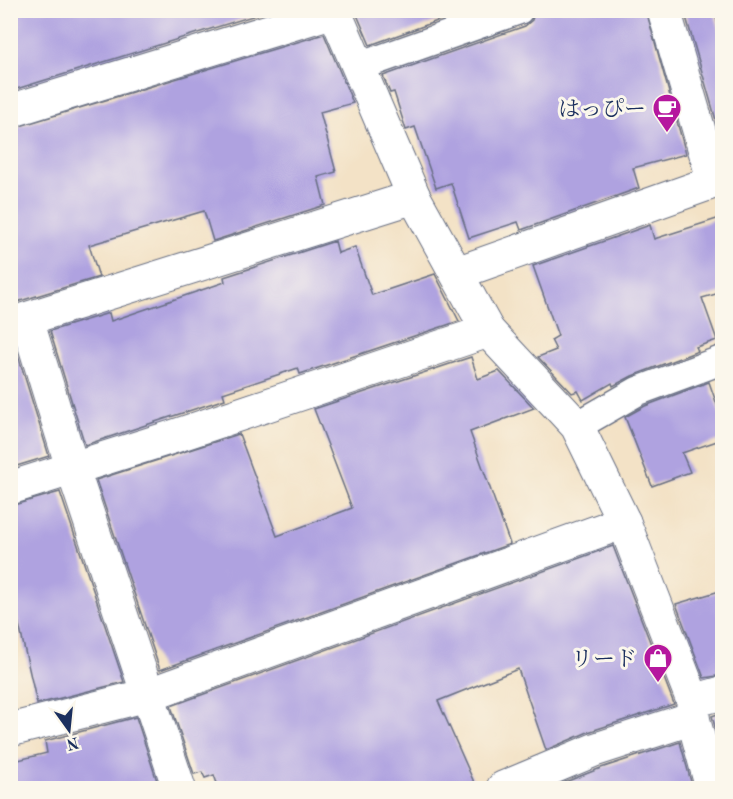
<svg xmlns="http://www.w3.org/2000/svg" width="733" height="799" viewBox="0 0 733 799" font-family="'Old Standard TT','Noto Serif JP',serif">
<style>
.building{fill:#afa2e0}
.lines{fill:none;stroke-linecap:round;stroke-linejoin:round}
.service-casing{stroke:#676e82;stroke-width:31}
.minor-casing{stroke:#676e82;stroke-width:35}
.service{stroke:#fff;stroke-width:28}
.minor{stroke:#fff;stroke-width:33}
.labels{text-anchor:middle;stroke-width:6;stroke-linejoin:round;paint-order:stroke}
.poi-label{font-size:22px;fill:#1b2f5e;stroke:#fbf7ec;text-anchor:end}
</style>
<rect width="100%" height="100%" fill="#fbf7ec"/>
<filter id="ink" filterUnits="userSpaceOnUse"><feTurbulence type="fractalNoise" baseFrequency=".0167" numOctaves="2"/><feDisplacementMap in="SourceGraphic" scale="12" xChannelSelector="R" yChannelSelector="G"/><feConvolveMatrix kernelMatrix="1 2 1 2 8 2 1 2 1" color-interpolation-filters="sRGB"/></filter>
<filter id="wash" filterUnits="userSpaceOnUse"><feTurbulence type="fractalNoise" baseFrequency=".008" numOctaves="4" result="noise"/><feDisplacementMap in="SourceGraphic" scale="24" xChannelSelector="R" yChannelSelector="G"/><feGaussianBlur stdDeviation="1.35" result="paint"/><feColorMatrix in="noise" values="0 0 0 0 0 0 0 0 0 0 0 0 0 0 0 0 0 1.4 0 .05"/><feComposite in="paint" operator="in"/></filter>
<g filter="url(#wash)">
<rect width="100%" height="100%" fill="#f3e2c6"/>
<g id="blocks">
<g class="building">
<path d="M10 10H272L10 91Z"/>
<path d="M355 10H468L370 45Z"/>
<path d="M535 10H646L686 154 633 168 639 188 521 230 518 222 469 238 451 183 436 188 415 127 406 130 394 92 390 93 383 76 525 26 532 20Z"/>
<path d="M684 10H714L723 41V144Z"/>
<path d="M324 34 353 103 320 112 336 172 318 177 325 205 213 241 204 211 89 245 99 277 10 304V129Z"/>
<path d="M723 217V292L702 298 717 340 696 347 698 351 632 376 613 386 612 383 583 400 578 391 572 393 538 357 556 350 551 340 558 336 533 266 650 225 654 239Z"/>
<path d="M335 241 338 253 355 247 372 295 435 274 459 321 300 374 298 368 223 393 225 399 85 445 50 331 109 313 111 321 225 282 224 277Z"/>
<path d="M10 342H14L49 456 10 468Z"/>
<path d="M471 357 478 379 499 371 534 408 470 432 510 544 160 670 96 480 239 434 277 536 352 508 314 409Z"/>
<path d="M709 382 723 422V439L682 453 690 472 652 486 625 417 645 406Z"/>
<path d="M60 492 124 682 37 704 10 585V506Z"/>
<path d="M613 546 674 704 588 732 546 750 518 669 438 701 477 789H219L214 775 205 778 202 772 194 774 171 706Z"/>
<path d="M723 590V675L704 678 676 604Z"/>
<path d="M723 712V755L712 716Z"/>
<path d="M136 717 158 784 143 789H10V762L47 753 45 741Z"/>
<path d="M680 742 693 789H559L558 785 601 768Z"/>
</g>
</g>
</g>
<g filter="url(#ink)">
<use href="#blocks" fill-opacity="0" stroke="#676e82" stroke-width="1.5"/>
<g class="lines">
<g class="service-casing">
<g id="service">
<path d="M358 67 519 10"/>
<path d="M577 426 638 391 722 360"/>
</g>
</g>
<g class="minor-casing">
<g id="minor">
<path d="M334 10 414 197 488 331 577 426 624 522 693 701V718L712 788"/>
<path d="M664 10 714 182"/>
<path d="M10 111 334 11"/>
<path d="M457 273 722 179"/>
<path d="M27 320 72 467 179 788"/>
<path d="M10 324 414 197"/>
<path d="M10 488 172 437 488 331"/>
<path d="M693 701 722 693"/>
<path d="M10 730 147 695 624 522"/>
<path d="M503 788 594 750 693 718"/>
</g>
</g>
<use href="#service" class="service"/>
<use href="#minor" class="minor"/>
</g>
</g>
<defs>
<g id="cafe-pin" transform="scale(1.5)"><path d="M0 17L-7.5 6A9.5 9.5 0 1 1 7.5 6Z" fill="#b5179e" stroke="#fbf7ec"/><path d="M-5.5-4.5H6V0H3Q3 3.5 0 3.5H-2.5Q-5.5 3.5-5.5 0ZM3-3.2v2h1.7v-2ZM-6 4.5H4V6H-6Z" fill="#fff"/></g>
<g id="shop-pin" transform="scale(1.5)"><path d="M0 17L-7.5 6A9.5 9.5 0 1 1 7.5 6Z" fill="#b5179e" stroke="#fbf7ec"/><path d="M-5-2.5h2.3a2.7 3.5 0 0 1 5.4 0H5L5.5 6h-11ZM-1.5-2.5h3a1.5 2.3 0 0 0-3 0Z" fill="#fff"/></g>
</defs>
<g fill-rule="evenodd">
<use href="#cafe-pin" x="667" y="108"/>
<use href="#shop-pin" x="658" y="658"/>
</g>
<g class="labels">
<g class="poi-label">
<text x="646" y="116">はっぴー</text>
<text x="637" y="666">リード</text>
</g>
</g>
<rect width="733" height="799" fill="none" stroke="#fbf7ec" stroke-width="36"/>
<g transform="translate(69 730) rotate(165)" stroke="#fbf7ec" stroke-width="4.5" paint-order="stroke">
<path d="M0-4.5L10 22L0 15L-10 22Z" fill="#1b2f5e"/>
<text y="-9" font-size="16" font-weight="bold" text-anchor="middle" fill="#1b2f5e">N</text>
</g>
</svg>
